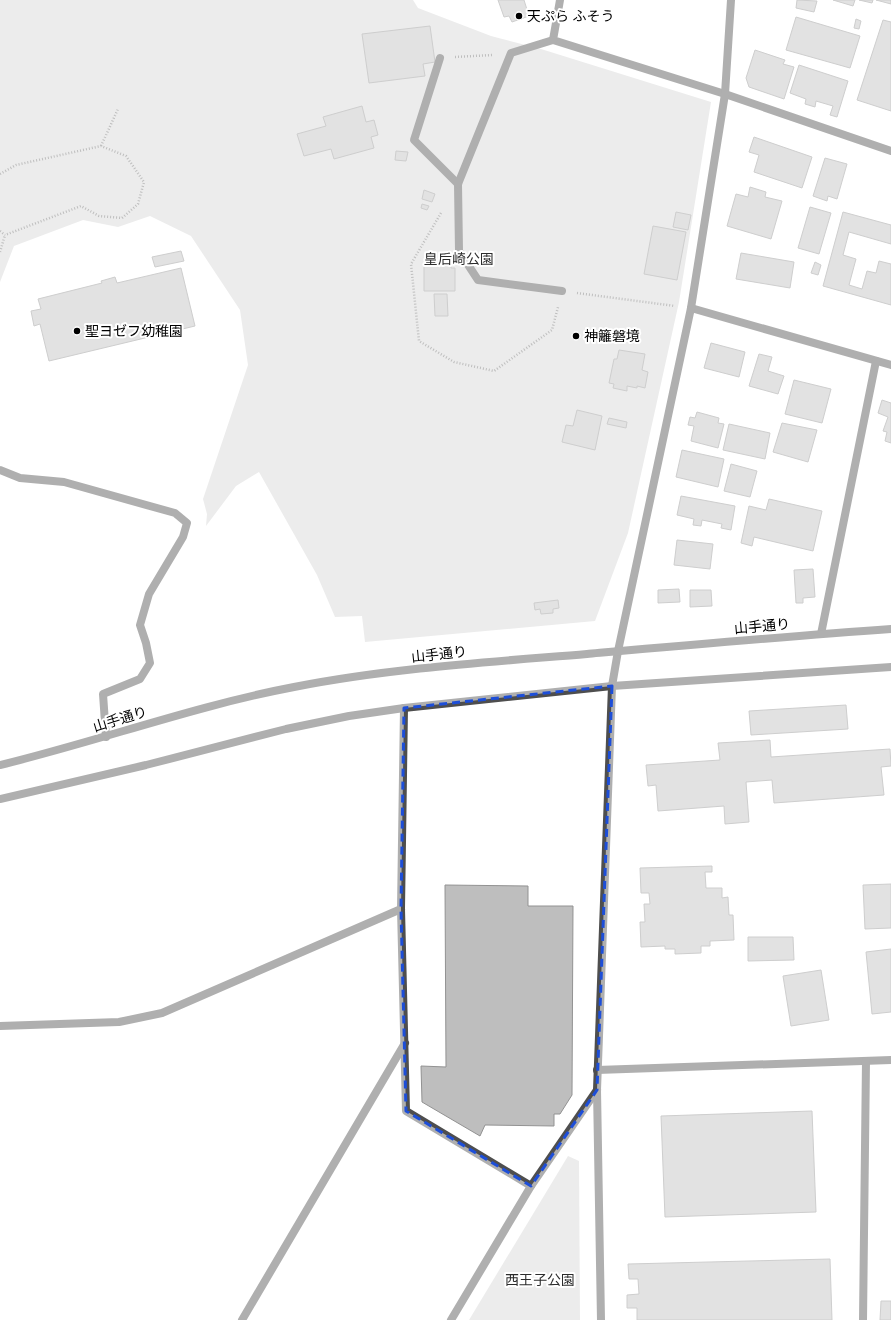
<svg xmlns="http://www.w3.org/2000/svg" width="891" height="1320" viewBox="0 0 891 1320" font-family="Roboto,'Noto Sans JP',sans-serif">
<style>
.green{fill:#d5d5d5}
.building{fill:#bebebe;stroke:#929292}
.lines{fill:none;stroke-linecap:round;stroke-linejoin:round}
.path{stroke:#707070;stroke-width:2.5;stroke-dasharray:1 2;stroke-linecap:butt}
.service{stroke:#4e4e4e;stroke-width:8}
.minor{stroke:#4e4e4e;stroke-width:8}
.tertiary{stroke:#4e4e4e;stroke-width:8}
.marked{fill:none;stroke:#1d4ed8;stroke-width:3;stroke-dasharray:8 5;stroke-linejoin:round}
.poi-dot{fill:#000;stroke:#fff;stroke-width:1.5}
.labels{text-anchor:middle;stroke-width:4;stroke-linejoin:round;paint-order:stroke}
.poi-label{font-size:14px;fill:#000;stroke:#fff;text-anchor:start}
.park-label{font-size:14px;fill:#2c2c2c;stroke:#fff}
.street-label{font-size:14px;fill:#000;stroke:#fff}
</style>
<rect width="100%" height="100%" fill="#fff"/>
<g class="green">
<path d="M0 0H413L418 8 491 36 541 49 711 102 679 302 628 533 595 621 365 642 362 616 335 617 317 575 259 472 236 486 206 526 207 514 203 499 248 365 240 310 191 236 150 216 118 227 83 220 14 246 0 282Z"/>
<path d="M568 1156 579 1161 580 1320H469Z"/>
</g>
<g class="building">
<path d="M498 0H524L529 16 512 22 509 16 504 17Z"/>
<path d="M797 0 817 1 814 12 796 8Z"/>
<path d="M833 0H855L853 6Z"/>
<path d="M859 0H873L872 3Z"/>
<path d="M876 0H891V4Z"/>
<path d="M796 17 860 36 850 68 786 50Z"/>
<path d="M856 19 861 21 859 29 854 28Z"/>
<path d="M883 20 891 22V111L857 100Z"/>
<path d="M430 26 435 62 423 64 425 76 369 83 362 34Z"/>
<path d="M755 50 785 60 783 64 794 67 784 99 749 87 746 78Z"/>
<path d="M799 65 848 81 837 117 830 115 833 106 816 101 815 107 805 104 806 99 790 93Z"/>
<path d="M362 106 366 122 374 120 378 135 371 137 374 148 334 159 331 149 304 156 297 134 326 126 323 117Z"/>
<path d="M754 137 812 157 802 188 754 172 759 155 749 152Z"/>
<path d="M396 151 408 152 406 161 395 160Z"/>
<path d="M825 158 847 164 837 199 828 196 827 201 813 196Z"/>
<path d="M750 187 766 192 765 197 782 201 771 239 727 226 736 194 748 197Z"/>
<path d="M424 190 435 194 432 202 422 199Z"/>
<path d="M422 204 429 206 427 210 421 208Z"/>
<path d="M810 207 831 213 819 254 798 248Z"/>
<path d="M676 212 691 215 688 230 673 227Z"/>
<path d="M843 212 891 225V244L849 232 843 255 856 259 849 285 862 289 867 271 876 273 879 261 891 264V305L823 286Z"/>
<path d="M653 226 686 232 677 280 644 274Z"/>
<path d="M181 251 184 261 155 267 152 257Z"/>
<path d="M741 253 794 262 790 288 736 279Z"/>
<path d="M815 262 821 265 818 275 811 273Z"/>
<path d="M451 264V268H455V291H424V265Z"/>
<path d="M181 268 195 326 49 361 40 324 34 326 31 311 41 309 38 299 102 283 101 281 115 277 117 283Z"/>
<path d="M434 294H447L448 316H435Z"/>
<path d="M711 343 745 352 739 377 704 368Z"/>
<path d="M619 350 645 354 642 370 648 372 645 388 637 386V388L627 386V391L613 388 614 384 609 383 614 359H617Z"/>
<path d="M759 354 772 357 768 371 784 376 778 394 749 386Z"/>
<path d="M794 380 831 389 822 423 785 414Z"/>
<path d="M882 400 891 403V443L885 441 887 432 883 431 888 417 878 413Z"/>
<path d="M577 410 602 416 595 450 562 442 566 425 573 426Z"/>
<path d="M697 412 719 418 718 423 724 424 718 448 691 441 694 426 688 425 690 417 695 418Z"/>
<path d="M609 418 627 422 626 428 607 424Z"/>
<path d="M782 423 817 430 808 462 773 452Z"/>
<path d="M729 424 770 433 765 459 723 450Z"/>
<path d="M682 450 724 459 718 487 676 477Z"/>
<path d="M731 464 757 471 750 497 724 491Z"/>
<path d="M681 496 735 506 731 530 721 528 722 524 702 520 701 526 693 525 694 519 677 515Z"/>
<path d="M769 499 822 511 813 551 754 537 752 546 741 543 749 506 766 510Z"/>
<path d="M677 540 713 544 710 569 674 565Z"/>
<path d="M813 569 815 597 803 598V603H796L794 570Z"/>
<path d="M679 589 680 602 658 603V590Z"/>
<path d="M690 590H711L712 606 690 607Z"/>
<path d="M558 600 559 608 553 609V613L541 614 540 609 535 610 534 603Z"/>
<path d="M846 705 848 729 751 735 749 711Z"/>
<path d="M770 740 771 757 890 749 891 766 881 767 884 795 774 803 772 780 746 782 749 822 725 824 724 806 658 811 656 785 648 786 646 765 720 760 718 743Z"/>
<path d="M712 866V872H705L706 888H722V898L728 897 729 915H733L734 940 710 941V946H701V953L675 954V949H665V946L641 947 640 922H645L644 904H650L649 893H641L640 868Z"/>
<path d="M891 884V928L865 929 863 885Z"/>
<path d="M445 885 528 886V906H573L572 1095 560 1114H554V1126L485 1125 480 1136 422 1102 421 1066 446 1067Z"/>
<path d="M748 937H793L794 960 748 961Z"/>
<path d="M891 949V1012L872 1014 866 952Z"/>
<path d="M821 970 829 1020 791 1026 783 976Z"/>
<path d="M812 1111 816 1212 665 1217 661 1116Z"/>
<path d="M830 1259 832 1320H637V1308H627V1295L639 1294 638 1279H629L628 1264Z"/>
<path d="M881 1301H891V1320H880Z"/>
</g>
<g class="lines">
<g class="path">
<path d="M455 57 492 55"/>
<path d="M101 146 118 109"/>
<path d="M0 174 16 165 101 146 126 156 144 182 138 204 122 218 99 216 81 206 5 235"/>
<path d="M441 213 411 264 419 341 454 362 494 371 552 330 558 307"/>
<path d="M0 231 5 235"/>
<path d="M0 252 5 235"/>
<path d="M577 293 675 306"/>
</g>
<path class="service" d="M0 470 20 478 64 482 175 513 187 523 183 537 149 594 140 625 146 643 150 663 140 679 103 694 106 737"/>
<g class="minor">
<path d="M560 0 553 40 725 94 891 151"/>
<path d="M553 40 511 53 458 184 459 251 478 280 562 291"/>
<path d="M440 58 414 140 458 184"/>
<path d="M691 308 891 365"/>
<path d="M821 634 876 361"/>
<path d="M404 708 401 909 406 1111 531 1186"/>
<path d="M0 1026 119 1022 162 1013 401 909"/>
<path d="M597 1070 891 1060"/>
<path d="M242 1320 405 1043"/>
<path d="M451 1320 531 1186 597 1090"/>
<path d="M601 1320 597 1090 612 686 618 651 691 308 725 94 731 0"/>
<path d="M863 1320 866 1061"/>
</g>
<g class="tertiary">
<path d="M0 765C99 741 194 706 294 687 391 668 490 662 587 654 689 645 790 636 891 629"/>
<path d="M0 799 146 765 286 729 349 716 404 708 612 686 891 667"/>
</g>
</g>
<path d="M0 0H891V1320H0ZM612 686 597 1090 531 1186 406 1111 401 909 404 708Z" fill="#fff" fill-opacity=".55" fill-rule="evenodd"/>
<path class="marked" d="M612 686 597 1090 531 1186 406 1111 401 909 404 708Z"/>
<g class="poi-dot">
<circle cx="519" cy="16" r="4"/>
<circle cx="77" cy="331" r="4"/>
<circle cx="576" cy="336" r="4"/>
</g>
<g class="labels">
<g class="poi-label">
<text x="527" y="21">天ぷら ふそう</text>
<text x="85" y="336">聖ヨゼフ幼稚園</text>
<text x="584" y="341">神籬磐境</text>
</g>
<g class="park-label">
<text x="459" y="264">皇后崎公園</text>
<text x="540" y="1285">西王子公園</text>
</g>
<g class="street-label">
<text transform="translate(762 626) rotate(-5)" y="5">山手通り</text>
<text transform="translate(439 654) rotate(-6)" y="5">山手通り</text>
<text transform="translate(120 719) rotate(-17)" y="5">山手通り</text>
</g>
</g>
</svg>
